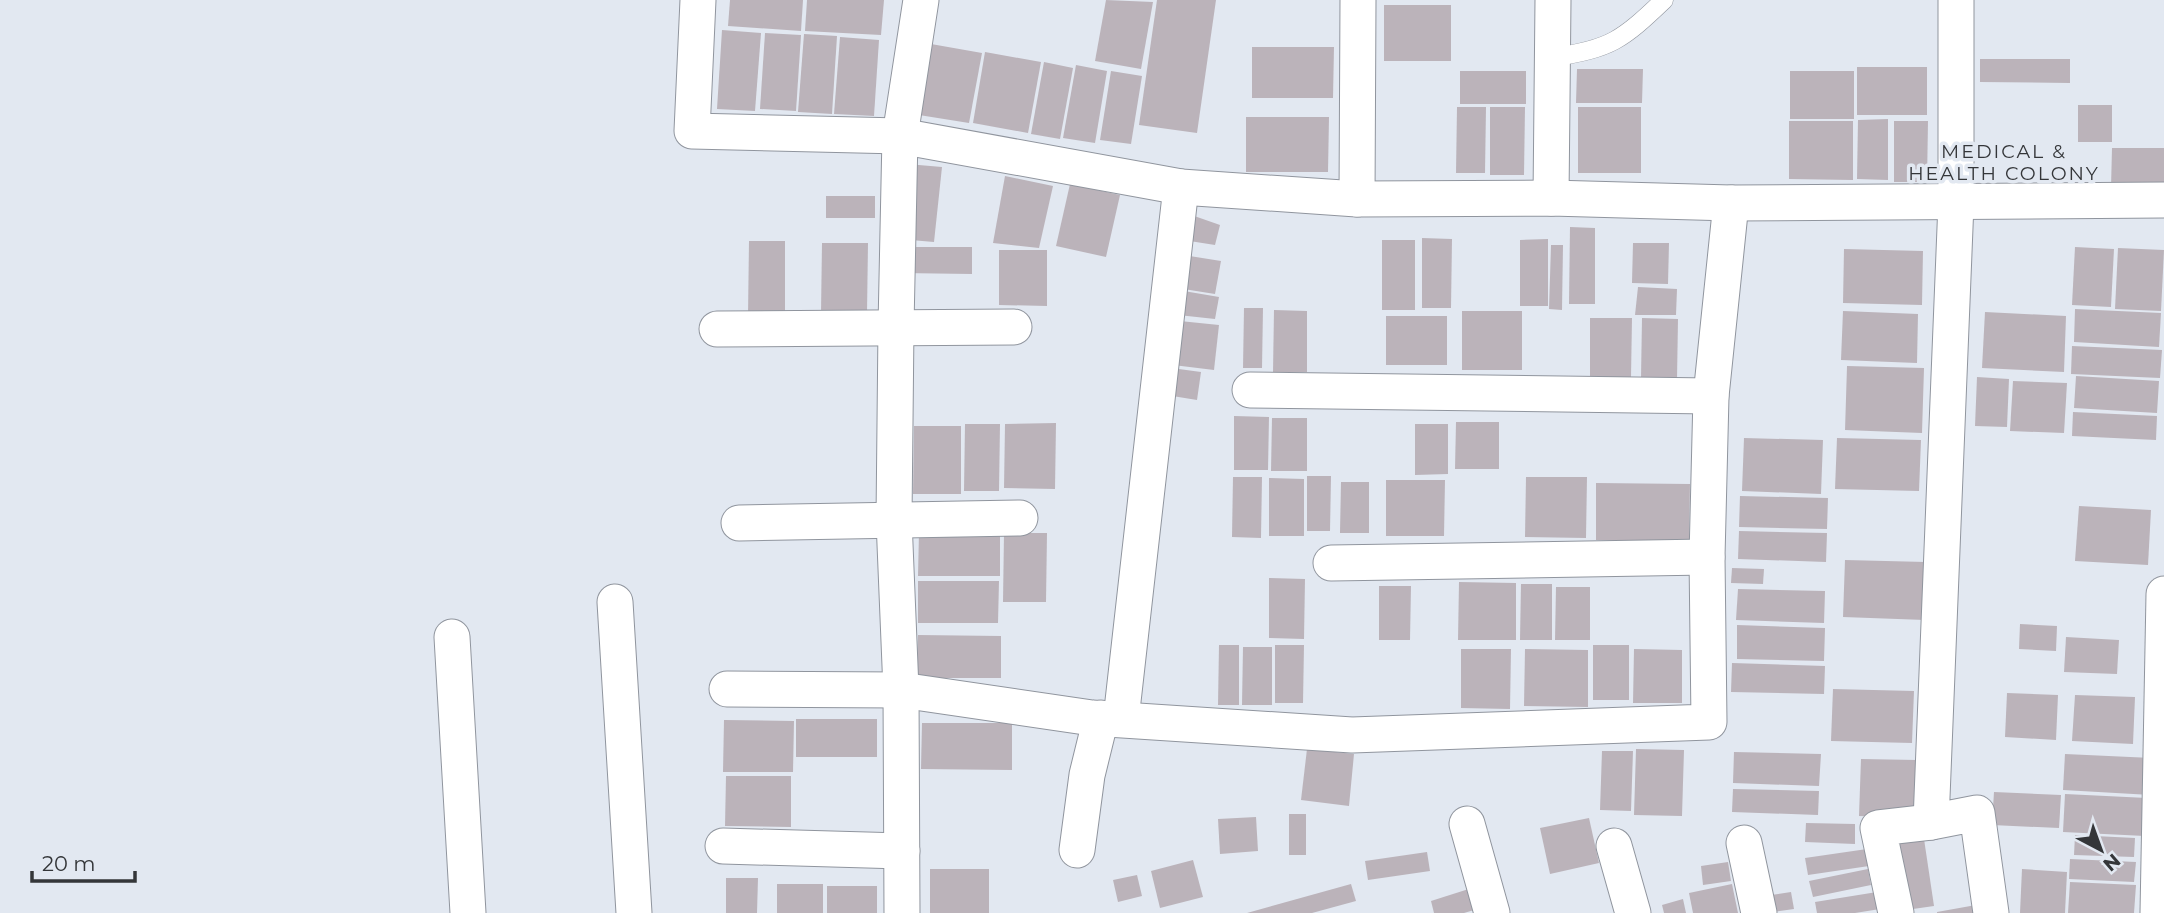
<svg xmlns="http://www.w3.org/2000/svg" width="2164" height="913" viewBox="0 0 2164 913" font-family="Montserrat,sans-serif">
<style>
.building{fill:#bbb3ba}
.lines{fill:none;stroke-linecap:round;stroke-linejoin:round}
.lane-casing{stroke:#90959e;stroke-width:19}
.street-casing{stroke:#90959e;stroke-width:37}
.lane{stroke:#fff;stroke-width:18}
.street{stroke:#fff;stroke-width:35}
.labels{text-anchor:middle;stroke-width:7;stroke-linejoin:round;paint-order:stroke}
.neighbourhood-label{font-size:19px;letter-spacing:2px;fill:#343639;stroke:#e2e8f1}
</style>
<rect width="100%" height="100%" fill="#e2e8f1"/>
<g class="building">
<path d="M730 0H803L801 31 728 26Z"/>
<path d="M807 0H884L881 35 805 31Z"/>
<path d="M1106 0 1153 2 1141 69 1095 61Z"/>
<path d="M1157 0H1216L1197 133 1139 125Z"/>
<rect x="1384" y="5" width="67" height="56"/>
<path d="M722 30 761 33 755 111 717 109Z"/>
<path d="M765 33 801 35 796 111 760 109Z"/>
<path d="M804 34 837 36 832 114 798 112Z"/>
<path d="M840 37 879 40 874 116 834 114Z"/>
<path d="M931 44 982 53 969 123 919 115Z"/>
<path d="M1252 47H1334L1333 98H1252Z"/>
<path d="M985 52 1041 62 1028 133 973 123Z"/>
<path d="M1980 59H2070V83L1980 82Z"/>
<path d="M1044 62 1073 68 1060 139 1031 134Z"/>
<path d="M1076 65 1107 71 1095 143 1063 138Z"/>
<rect x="1857" y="67" width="70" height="48"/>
<path d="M1577 69H1643L1642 103H1576Z"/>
<path d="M1111 71 1142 76 1131 144 1100 140Z"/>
<rect x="1460" y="71" width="66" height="33"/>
<rect x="1790" y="71" width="64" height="48"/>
<rect x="2078" y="105" width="34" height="37"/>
<path d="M1457 107H1486L1485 173H1456Z"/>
<path d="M1490 107H1525L1524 175H1490Z"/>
<rect x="1578" y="107" width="63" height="66"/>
<path d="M1246 117H1329L1328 172H1246Z"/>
<path d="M1888 119V180L1857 179 1858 120Z"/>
<path d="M1789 121H1853V180L1789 179Z"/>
<path d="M1894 121H1928L1927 182H1894Z"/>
<path d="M2112 148H2164V189L2111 188Z"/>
<path d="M907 164 942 167 934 242 899 239Z"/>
<path d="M1005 176 1053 186 1039 248 993 243Z"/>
<path d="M1070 184 1120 195 1106 257 1056 246Z"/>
<rect x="826" y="196" width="49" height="22"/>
<path d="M1180 211 1220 225 1215 245 1177 239Z"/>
<path d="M1570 227 1595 228V304H1569Z"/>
<path d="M1422 238 1452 239 1451 308H1422Z"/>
<path d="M1548 239V306H1520V240Z"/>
<rect x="1382" y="240" width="33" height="70"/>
<path d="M749 241H785V316H748Z"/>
<path d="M822 243H868L867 313H821Z"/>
<path d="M1633 243H1669L1668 284 1632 283Z"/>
<path d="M1551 245H1563L1562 310 1549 309Z"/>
<path d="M901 247H972V274L900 273Z"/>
<path d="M2075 247 2114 249 2111 307 2072 305Z"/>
<path d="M2118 248 2164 250 2161 311 2115 309Z"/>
<path d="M1844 249 1923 251 1922 305 1843 303Z"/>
<path d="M999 250H1047V306L999 305Z"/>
<path d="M1177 254 1221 261 1215 294 1171 287Z"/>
<path d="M1638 287 1677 289 1676 315H1635Z"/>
<path d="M1172 289 1219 297 1215 319 1169 314Z"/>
<path d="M1244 308H1263L1262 368H1243Z"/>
<path d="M2075 309 2161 313 2159 347 2074 342Z"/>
<path d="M1274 310 1307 311V372H1273Z"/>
<rect x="1462" y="311" width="60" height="59"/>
<path d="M1843 311 1918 314 1917 363 1841 360Z"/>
<path d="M1985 312 2066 316 2064 372 1982 368Z"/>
<rect x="1386" y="316" width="61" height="49"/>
<path d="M1590 318H1632L1631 377 1590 378Z"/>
<path d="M1642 318 1678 319 1677 379 1641 378Z"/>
<path d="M1170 320 1219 325 1214 370 1165 364Z"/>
<path d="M2072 346 2162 350 2160 378 2071 374Z"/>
<path d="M1847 366 1924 368 1922 433 1845 430Z"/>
<path d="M1164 367 1201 372 1197 400 1160 394Z"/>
<path d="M2076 376 2159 381 2157 413 2074 408Z"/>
<path d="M1977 377 2009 379 2007 427 1975 426Z"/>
<path d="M2013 381 2067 383 2064 433 2010 431Z"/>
<path d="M2073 412 2157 416 2156 440 2072 436Z"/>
<path d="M1234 416 1269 417 1268 470H1234Z"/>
<path d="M1272 418H1307V471H1271Z"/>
<path d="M1456 422H1499V469H1455Z"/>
<path d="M1056 423 1055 489 1004 488 1005 424Z"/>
<path d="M965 424H1000L999 491H964Z"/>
<path d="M1415 424H1448V474L1415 475Z"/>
<path d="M914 426H961V494H913Z"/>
<path d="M1744 438 1823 440 1821 494 1742 491Z"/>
<path d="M1837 438 1921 440 1919 491 1835 489Z"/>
<path d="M1307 476H1331L1330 531H1307Z"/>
<path d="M1233 477H1262L1261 538 1232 537Z"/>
<path d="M1526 477H1587L1586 538 1525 537Z"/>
<path d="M1269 478 1304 479V536H1269Z"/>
<path d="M1386 480H1445L1444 536H1386Z"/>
<path d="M1341 482H1369V533H1340Z"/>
<path d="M1596 483 1690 484 1689 541 1596 540Z"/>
<path d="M1740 496 1828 498 1827 529 1739 527Z"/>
<path d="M2079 506 2151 510 2148 565 2075 561Z"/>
<path d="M1739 531 1827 533 1826 562 1738 559Z"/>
<path d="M919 532H1000V576H918Z"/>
<path d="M1004 533H1047L1046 602H1003Z"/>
<path d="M1845 560 1926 562 1925 620 1843 617Z"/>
<path d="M1732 568 1764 569 1763 584 1731 583Z"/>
<path d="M1269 578 1305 579 1304 639 1269 638Z"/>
<path d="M918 581H999L998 623H918Z"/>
<path d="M1459 582 1516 583V640H1458Z"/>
<path d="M1521 584H1552V640H1520Z"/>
<path d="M1379 586H1411L1410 640H1379Z"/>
<path d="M1556 587H1590V640H1555Z"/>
<path d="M1738 589 1825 591 1824 623 1736 620Z"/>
<path d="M2020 624 2057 626 2056 651 2019 649Z"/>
<path d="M1737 625 1825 628 1824 661 1737 659Z"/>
<path d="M918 635 1001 636V678H917Z"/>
<path d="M2066 637 2119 640 2117 674 2064 672Z"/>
<path d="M1219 645H1239V705H1218Z"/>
<path d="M1275 645H1304L1303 703H1275Z"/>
<rect x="1593" y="645" width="36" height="55"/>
<path d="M1243 647H1272V705H1242Z"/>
<path d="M1461 649H1511L1510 709 1461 708Z"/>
<path d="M1525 649 1588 650V707L1524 706Z"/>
<path d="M1634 649 1682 650V703H1633Z"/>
<path d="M1732 663 1825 666 1824 694 1731 692Z"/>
<path d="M1833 689 1914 691 1912 743 1831 741Z"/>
<path d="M2007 693 2058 695 2056 740 2005 737Z"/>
<path d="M2075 695 2135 697 2133 744 2072 741Z"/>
<rect x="796" y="719" width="81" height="38"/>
<path d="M724 720 794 721 793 772H723Z"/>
<path d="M922 723H1012V770L921 769Z"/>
<path d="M1307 749 1354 754 1349 806 1301 800Z"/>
<path d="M1636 749 1684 750 1682 816 1634 815Z"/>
<path d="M1602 751H1633L1631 811 1600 810Z"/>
<path d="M1734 752 1821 754 1819 786 1733 783Z"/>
<path d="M2065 754 2152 758 2151 795 2063 790Z"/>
<path d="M1861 759 1917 760 1915 818 1859 816Z"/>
<path d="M726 776H791V827L725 826Z"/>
<path d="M1733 789 1819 791 1818 815 1732 812Z"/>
<path d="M1994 792 2061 795 2059 828 1992 825Z"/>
<path d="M2065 794 2147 798 2145 836 2063 832Z"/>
<rect x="1289" y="814" width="17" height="41"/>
<path d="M1256 817 1258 851 1220 854 1218 819Z"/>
<path d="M1589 818 1599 863 1550 874 1540 828Z"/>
<path d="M1806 823 1855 824V844L1805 842Z"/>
<path d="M2075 835 2135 838 2134 857 2074 855Z"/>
<path d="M1924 839 1934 906 1906 910 1897 844Z"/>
<path d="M1867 849 1869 866 1808 875 1805 858Z"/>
<path d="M1427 852 1430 871 1368 880 1365 861Z"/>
<path d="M2070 859 2136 862 2134 882 2069 879Z"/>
<path d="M1193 860 1203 897 1160 908 1151 871Z"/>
<path d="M1728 862 1731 881 1703 885 1701 866Z"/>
<rect x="930" y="869" width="59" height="44"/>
<path d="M1868 869 1871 885 1813 897 1809 881Z"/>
<path d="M2022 869 2067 872 2065 913H2020Z"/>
<path d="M1137 875 1142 896 1118 902 1113 880Z"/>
<path d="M726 878H758L757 913H726Z"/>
<path d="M2070 882 2136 885 2134 913H2068Z"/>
<rect x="777" y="884" width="46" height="29"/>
<path d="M1351 884 1356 901 1312 913H1247Z"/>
<path d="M1732 884 1738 913H1693L1689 893Z"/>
<rect x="827" y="886" width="50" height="27"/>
<path d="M1475 887 1481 908 1464 913H1434L1431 901Z"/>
<path d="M1791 892 1794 909 1766 913 1764 896Z"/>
<path d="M1877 892 1880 909 1855 913H1817L1815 902Z"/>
<path d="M1683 899 1686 913H1664L1662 905Z"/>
<path d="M1976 905 1977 913H1937V912Z"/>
</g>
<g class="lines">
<g class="lane-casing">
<path id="lane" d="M1553 57C1610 50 1623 39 1664 0"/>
</g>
<g class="street-casing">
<g id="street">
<path d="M698 0 692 131 900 136 1181 187 1357 199 1551 198 1731 203 2164 200"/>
<path d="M1956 0V203L1931 822 1977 813 1991 913"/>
<path d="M1551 198 1553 0"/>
<path d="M1357 199 1358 0"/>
<path d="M717 329 1014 327"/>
<path d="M1250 390 1711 396"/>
<path d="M739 523 1020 518"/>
<path d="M1331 563 1707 557"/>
<path d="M615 602 634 913"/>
<path d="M452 637 468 913"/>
<path d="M727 689 901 690 1092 718 1352 735 1709 722 1707 557 1711 396 1731 203"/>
<path d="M1121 719 1181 187"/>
<path d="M1467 824 1492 913"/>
<path d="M1744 843 1759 913"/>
<path d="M723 846 902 851"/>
<path d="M1614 846 1633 913"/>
<path d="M1077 850 1087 775 1101 718"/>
<path d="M902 913 901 690 894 520 896 326 900 136 921 0"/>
<path d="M1896 913 1878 828 1931 822"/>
<path d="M2158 913 2164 594"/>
</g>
</g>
<use href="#lane" class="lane"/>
<use href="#street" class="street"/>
</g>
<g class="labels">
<g class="neighbourhood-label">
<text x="2004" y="158">MEDICAL &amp;<tspan x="2004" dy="22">HEALTH COLONY</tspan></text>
</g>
</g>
<g transform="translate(2101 850) rotate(139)" stroke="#e2e8f1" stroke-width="5" paint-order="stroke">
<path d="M0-5L12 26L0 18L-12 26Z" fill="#343639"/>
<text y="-10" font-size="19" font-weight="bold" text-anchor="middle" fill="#343639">N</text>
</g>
<path d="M32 871v10h103v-10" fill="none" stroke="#343639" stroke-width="3.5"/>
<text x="42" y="871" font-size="21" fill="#343639" stroke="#e2e8f1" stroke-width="5" paint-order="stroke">20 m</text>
</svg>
